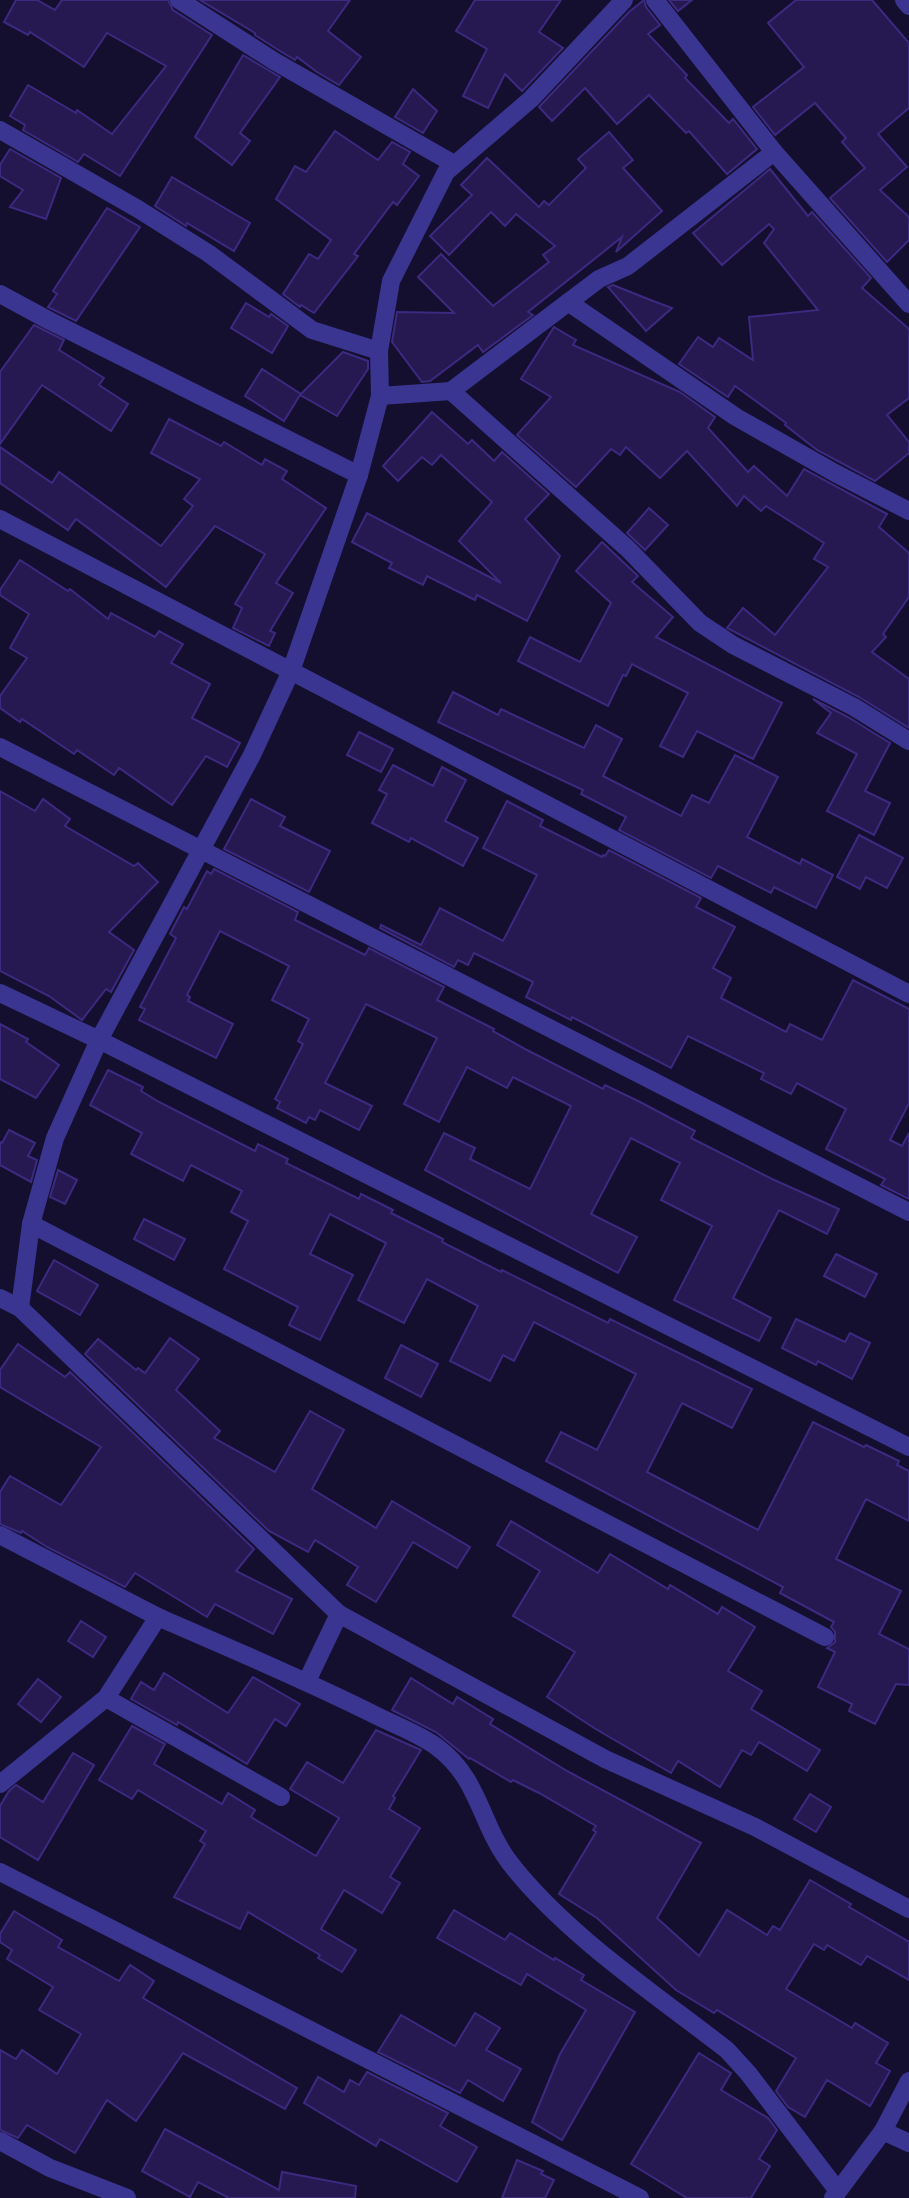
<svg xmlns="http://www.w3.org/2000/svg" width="909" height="2198" viewBox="0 0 909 2198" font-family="Poppins,sans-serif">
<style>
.building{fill:#261952;stroke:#3c2980;stroke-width:2}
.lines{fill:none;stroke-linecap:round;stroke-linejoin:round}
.minor{stroke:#3b3592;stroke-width:18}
</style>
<rect width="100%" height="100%" fill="#150f2f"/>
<g class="building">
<path d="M16 0H37L55 10 62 0H168L173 10 212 35 120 176 84 154 78 162 23 130 25 125 10 116 28 85 76 113 77 110 112 134 166 66 107 33 84 67 30 32 28 35 4 22Z"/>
<path d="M200 0H350L328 31 361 57 339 85 317 72 297 57 295 60 280 51 255 35V33Z"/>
<path d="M475 0H561L539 32 563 48 522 91 505 74 488 108 463 96 487 49 456 31Z"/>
<path d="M644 0 646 7 660 25 648 34 687 75 685 78 729 123 733 119 757 149 727 174 689 131 686 133 649 95 617 124 585 88 552 121 539 107 629 12Z"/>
<path d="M669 0H692L678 11Z"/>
<path d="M796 0H872L909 43V108L878 134 907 167 880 190 909 217V240L887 262 830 198 865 168 842 142 846 138 815 103 775 135 753 107 804 67 768 23Z"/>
<path d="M243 55 280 77 240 133 250 141 232 165 195 137Z"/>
<path d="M413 89 437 111 423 133 395 117Z"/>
<path d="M335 131 378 160 392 142 410 152 403 164 419 176 397 205 393 202 354 254 358 256 314 313 301 305 300 307 283 294 309 254 318 259 331 240 276 199 295 166 306 172Z"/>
<path d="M609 132 633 160 623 168 662 211 616 252 622 237 528 312 533 315 483 352 478 345 430 381 422 382 392 342 397 312 454 313 418 277 441 254 493 306 549 262 543 255 555 246 516 214 505 226 491 212 449 255 430 236 472 195 461 185 487 158 539 207 544 201 549 205 586 168 578 159Z"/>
<path d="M10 149 61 178 46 219 10 207 23 190 0 176V165Z"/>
<path d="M770 169 808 216 812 212 871 278 862 288 909 329V398L887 415 909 442V453L875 481 817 450 785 425 786 423 735 386 728 397 679 364 698 337 713 347 719 338 753 360 749 317 818 310 764 243 774 229 769 224 722 265 693 233Z"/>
<path d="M172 177 250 223 234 251 187 223 186 226 155 206Z"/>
<path d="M107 208 140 227 76 321 48 307 57 294 53 291Z"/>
<path d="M613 285 648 299 672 308 646 331 608 287Z"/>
<path d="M246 303 269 317 271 314 288 326 272 353 231 328Z"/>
<path d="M34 325 64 340 59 350 104 378 99 385 128 404 111 431 42 385 0 444V372Z"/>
<path d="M554 327 576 340 573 345 680 392 715 417 708 428 748 472 754 466 787 496 804 469 887 514 879 527 909 553V597L883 634 886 637 872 652 909 679V728L859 697 727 628 743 608 775 635 828 567 814 559 824 543 766 506 761 511 744 496 737 506 687 451 660 478 626 447 620 455 611 449 576 487 517 435 551 397 521 379Z"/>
<path d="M343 352 368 361V369L337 416 300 395 284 421 245 396 262 369 301 394Z"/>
<path d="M432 412 468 444 472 440 494 461 502 452 549 494 525 519 560 556 527 621 477 595 475 600 427 576 423 585 389 568 392 563 352 542 367 513 501 583 459 541 492 502 441 455 432 465 422 457 398 481 383 466Z"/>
<path d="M169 419 221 446 224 442 262 465 265 459 287 471 282 479 326 508 276 583 293 593 270 631 275 633 269 646 233 628 242 608 235 604 265 554 215 526 166 587 76 519 68 530 0 483V447L52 483 59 472 161 546 193 506 184 499 200 479 151 453Z"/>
<path d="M649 508 668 525 645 550 627 533Z"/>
<path d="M602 542 638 576 632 582 673 617 656 637 782 703 753 759 697 731 683 757 660 746 688 693 632 664 626 676 623 675 608 706 518 661 530 637 580 662 611 603 576 571Z"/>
<path d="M20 560 68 591 70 589 108 619 111 613 155 637 159 631 183 644 171 663 210 684 192 718 240 743 227 767 206 756 172 805 119 768 114 775 77 750 74 754 22 719 20 722 0 708V696L27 658 10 648 29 614 0 595V590Z"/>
<path d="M453 692 498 715 501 709 584 748 596 725 622 739 603 776 681 816 692 795 709 803 735 755 778 777 747 837 800 864 802 859 833 875 816 908 774 887 771 893 718 866 711 878 619 830 626 817 581 794 583 790 438 722Z"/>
<path d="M813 699 848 717 890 743 865 791 890 803 874 835 827 811 857 754 817 733 831 713Z"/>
<path d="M359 732 393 749 381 772 347 755Z"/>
<path d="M393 765 433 786 442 767 466 780 445 821 478 838 463 866 411 838 409 842 372 823 387 794 379 790Z"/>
<path d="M0 791 35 811 43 799 70 819 65 826 134 866 138 863 158 882 109 932 134 950 111 992 106 989 82 1020 49 996 0 971Z"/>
<path d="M251 799 285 817 280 826 330 851 309 892 224 849Z"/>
<path d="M507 801 543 820 540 826 602 857 603 855 605 856 609 850 701 898 696 907 735 927 713 968 731 978 721 998 786 1032 790 1024 822 1040 853 980 909 1009V1103L890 1140 902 1146 909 1133V1199L881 1185 885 1179 826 1149 846 1109 797 1083 791 1094 761 1079 764 1073 688 1036 671 1068 572 1017 571 1020 526 997 533 982 474 953 468 965 458 960 454 967 380 928 381 925 421 945 440 908 503 941 537 875 483 848Z"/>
<path d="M859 835 903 858 887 888 866 877 860 889 837 877Z"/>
<path d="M214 869 298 912 295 920 365 955 369 948 444 987 437 1000 494 1029 493 1031 527 1050 603 1089 605 1085 640 1102 695 1131 691 1138 772 1179 839 1209 827 1234 779 1210 733 1298 771 1318 759 1341 674 1300 712 1226 661 1200 680 1163 631 1138 591 1214 637 1237 618 1273 425 1170 444 1133 475 1148 470 1159 530 1189 571 1106 513 1077 507 1088 467 1067 439 1122 404 1104 437 1038 366 1004 325 1083 372 1106 359 1130 320 1110 315 1120 309 1117 306 1123 277 1108 280 1102 275 1099 303 1044 298 1041 309 1019 272 1000 289 966 220 931 187 995 190 997 188 1001 233 1024 216 1058 139 1020 145 1009 140 1007 176 938 170 934 184 907 187 909 207 871 211 874Z"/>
<path d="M0 1024 28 1039 26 1042 59 1065 36 1098 0 1079Z"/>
<path d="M108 1070 143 1087 141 1091 159 1102 255 1151 258 1144 288 1159 286 1163 359 1199 361 1194 393 1210 391 1213 443 1239 442 1242 501 1272 502 1270 608 1323 610 1319 752 1389 732 1428 682 1403 647 1472 758 1530 813 1422 864 1447 866 1445 899 1461 897 1465 909 1471V1521L866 1499 836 1559 901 1591 879 1634 909 1649V1685L896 1684 875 1724 849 1711 852 1704 818 1687 835 1652 827 1648 835 1642V1632L831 1627 834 1622 780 1593 783 1587 546 1461 561 1432 597 1450 636 1374 534 1322 514 1361 503 1355 490 1381 450 1361 478 1306 427 1279 404 1323 358 1300 386 1243 330 1214 310 1254 353 1275 320 1340 289 1325 298 1307 224 1269 248 1221 231 1212 242 1191 191 1165 183 1181 131 1154 142 1133 90 1105Z"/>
<path d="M9 1130 35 1143 28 1156 37 1160 31 1182 0 1165V1142L2 1143Z"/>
<path d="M58 1170 77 1180 65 1204 50 1197Z"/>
<path d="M144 1219 185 1239 174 1260 134 1239Z"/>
<path d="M836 1254 877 1274 865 1297 824 1276Z"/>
<path d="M54 1260 98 1285 80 1315 37 1291Z"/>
<path d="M796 1319 845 1342 850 1333 870 1343 852 1379 818 1361 816 1365 782 1348Z"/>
<path d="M170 1338 199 1359 176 1390 220 1431 214 1438 275 1472 310 1411 344 1430 312 1489 376 1528 392 1501 470 1547 457 1568 413 1542 376 1602 347 1585 358 1567 315 1540 308 1552 269 1531 85 1354 98 1339 136 1370 138 1368 145 1373Z"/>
<path d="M18 1344 65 1377 70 1372 254 1549 236 1571 292 1599 273 1634 215 1604 207 1617 135 1573 125 1587 47 1547 22 1531 21 1533 0 1524V1492L10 1476 61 1505 101 1447 0 1387V1370Z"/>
<path d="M401 1345 438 1364 421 1397 385 1378Z"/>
<path d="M511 1521 598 1573 610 1554 668 1589 670 1585 718 1614 722 1607 755 1627 728 1671 762 1691 751 1709 820 1750 807 1771 759 1742 751 1755 742 1750 720 1787 678 1761 671 1773 594 1728 547 1697 575 1652 513 1616 540 1571 497 1545Z"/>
<path d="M81 1621 106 1637 93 1657 68 1641Z"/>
<path d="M164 1673 228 1713 253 1677 300 1704 286 1726 275 1719 247 1764 178 1722 177 1725 131 1699 141 1682 154 1690Z"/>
<path d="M411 1678 453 1704 457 1697 493 1719 490 1724 567 1771 701 1843 657 1918 699 1956 727 1910 767 1935 773 1926 780 1930 810 1880 851 1904 849 1907 909 1942V1980L867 1956 861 1965 827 1945 824 1950 814 1944 786 1989 852 2028 855 2023 888 2043 876 2063 890 2071 870 2106 827 2080 805 2117 788 2107 776 2091 796 2058 717 2010 714 2013 676 1990 597 1918 559 1894 596 1832 593 1830 596 1826 539 1793 513 1780 511 1782 470 1758 469 1759 436 1732 392 1710Z"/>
<path d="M38 1679 61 1697 41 1722 18 1704Z"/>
<path d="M132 1726 165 1744 154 1764 222 1804 228 1793 255 1810 251 1817 316 1856 339 1818 290 1789 307 1762 343 1783 376 1730 421 1750 393 1796 395 1798 389 1809 420 1828 390 1877 400 1883 382 1913 344 1890 321 1929 356 1950 342 1972 318 1958 320 1955 248 1912 240 1929 174 1897 205 1844 200 1841 206 1831 138 1790 132 1799 99 1780Z"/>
<path d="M73 1753 94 1765 38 1860 0 1837V1806L9 1791 16 1785 43 1802Z"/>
<path d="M810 1794 831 1807 816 1832 794 1819Z"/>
<path d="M454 1910 505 1940 510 1933 554 1960 555 1958 584 1975 581 1980 635 2012 562 2140 532 2122 560 2054 586 2010 527 1974 521 1985 437 1938Z"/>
<path d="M14 1911 62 1940 58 1947 119 1981 130 1965 154 1981 143 1998 297 2088 285 2109 183 2053 136 2121 107 2100 75 2153 27 2125 18 2138 0 2130V2050L16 2059 22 2050 57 2074 81 2034 39 2010 53 1987 7 1959 12 1950 0 1942V1934Z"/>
<path d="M475 2013 500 2028 486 2050 521 2069 503 2101 468 2080 460 2093 378 2052 401 2015 455 2046Z"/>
<path d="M699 2053 731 2073 721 2090 768 2118 777 2130 759 2159 770 2166 751 2198H687L631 2164Z"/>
<path d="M367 2072 448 2113 440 2126 477 2147 457 2182 380 2139 376 2146 304 2103 318 2077 344 2092 350 2080 359 2085Z"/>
<path d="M165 2129 279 2190 282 2172 356 2186 355 2198H229L198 2182 190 2197 142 2171Z"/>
<path d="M517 2160 543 2171 541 2174 554 2180 545 2198H502Z"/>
</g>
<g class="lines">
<g class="minor">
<path d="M179 0 274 61 454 164"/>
<path d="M624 0 531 99 446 172 391 281 379 351 380 396 359 475 291 671 252 755 99 1040 909 1447"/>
<path d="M904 0 909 6"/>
<path d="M0 130 138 209 208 253 312 330 379 351"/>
<path d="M774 152 909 304"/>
<path d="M0 294 50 321 359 475"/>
<path d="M568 302 736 417 835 473 909 511"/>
<path d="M451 391 628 549 700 623 733 645 854 707 909 741"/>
<path d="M380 396 451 391 599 279 628 266 774 152 655 0"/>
<path d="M0 519 909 994"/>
<path d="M0 747 909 1212"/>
<path d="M0 993 99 1040 55 1138 31 1224 20 1308 339 1614 307 1681"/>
<path d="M31 1224 825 1637"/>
<path d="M0 1298 20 1308"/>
<path d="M0 1535 158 1617 106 1698 0 1784"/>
<path d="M339 1614 605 1759 755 1827 909 1909"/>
<path d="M158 1617C229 1648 301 1678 371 1713 392 1724 418 1733 437 1747 480 1779 480 1824 510 1863 565 1934 655 1994 727 2050L748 2073 838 2191"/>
<path d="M106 1698 281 1797"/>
<path d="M0 1872 640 2198"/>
<path d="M883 2131 909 2081"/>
<path d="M0 2141 50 2168 127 2198"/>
<path d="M833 2198 883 2131 909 2143"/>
</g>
</g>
</svg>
